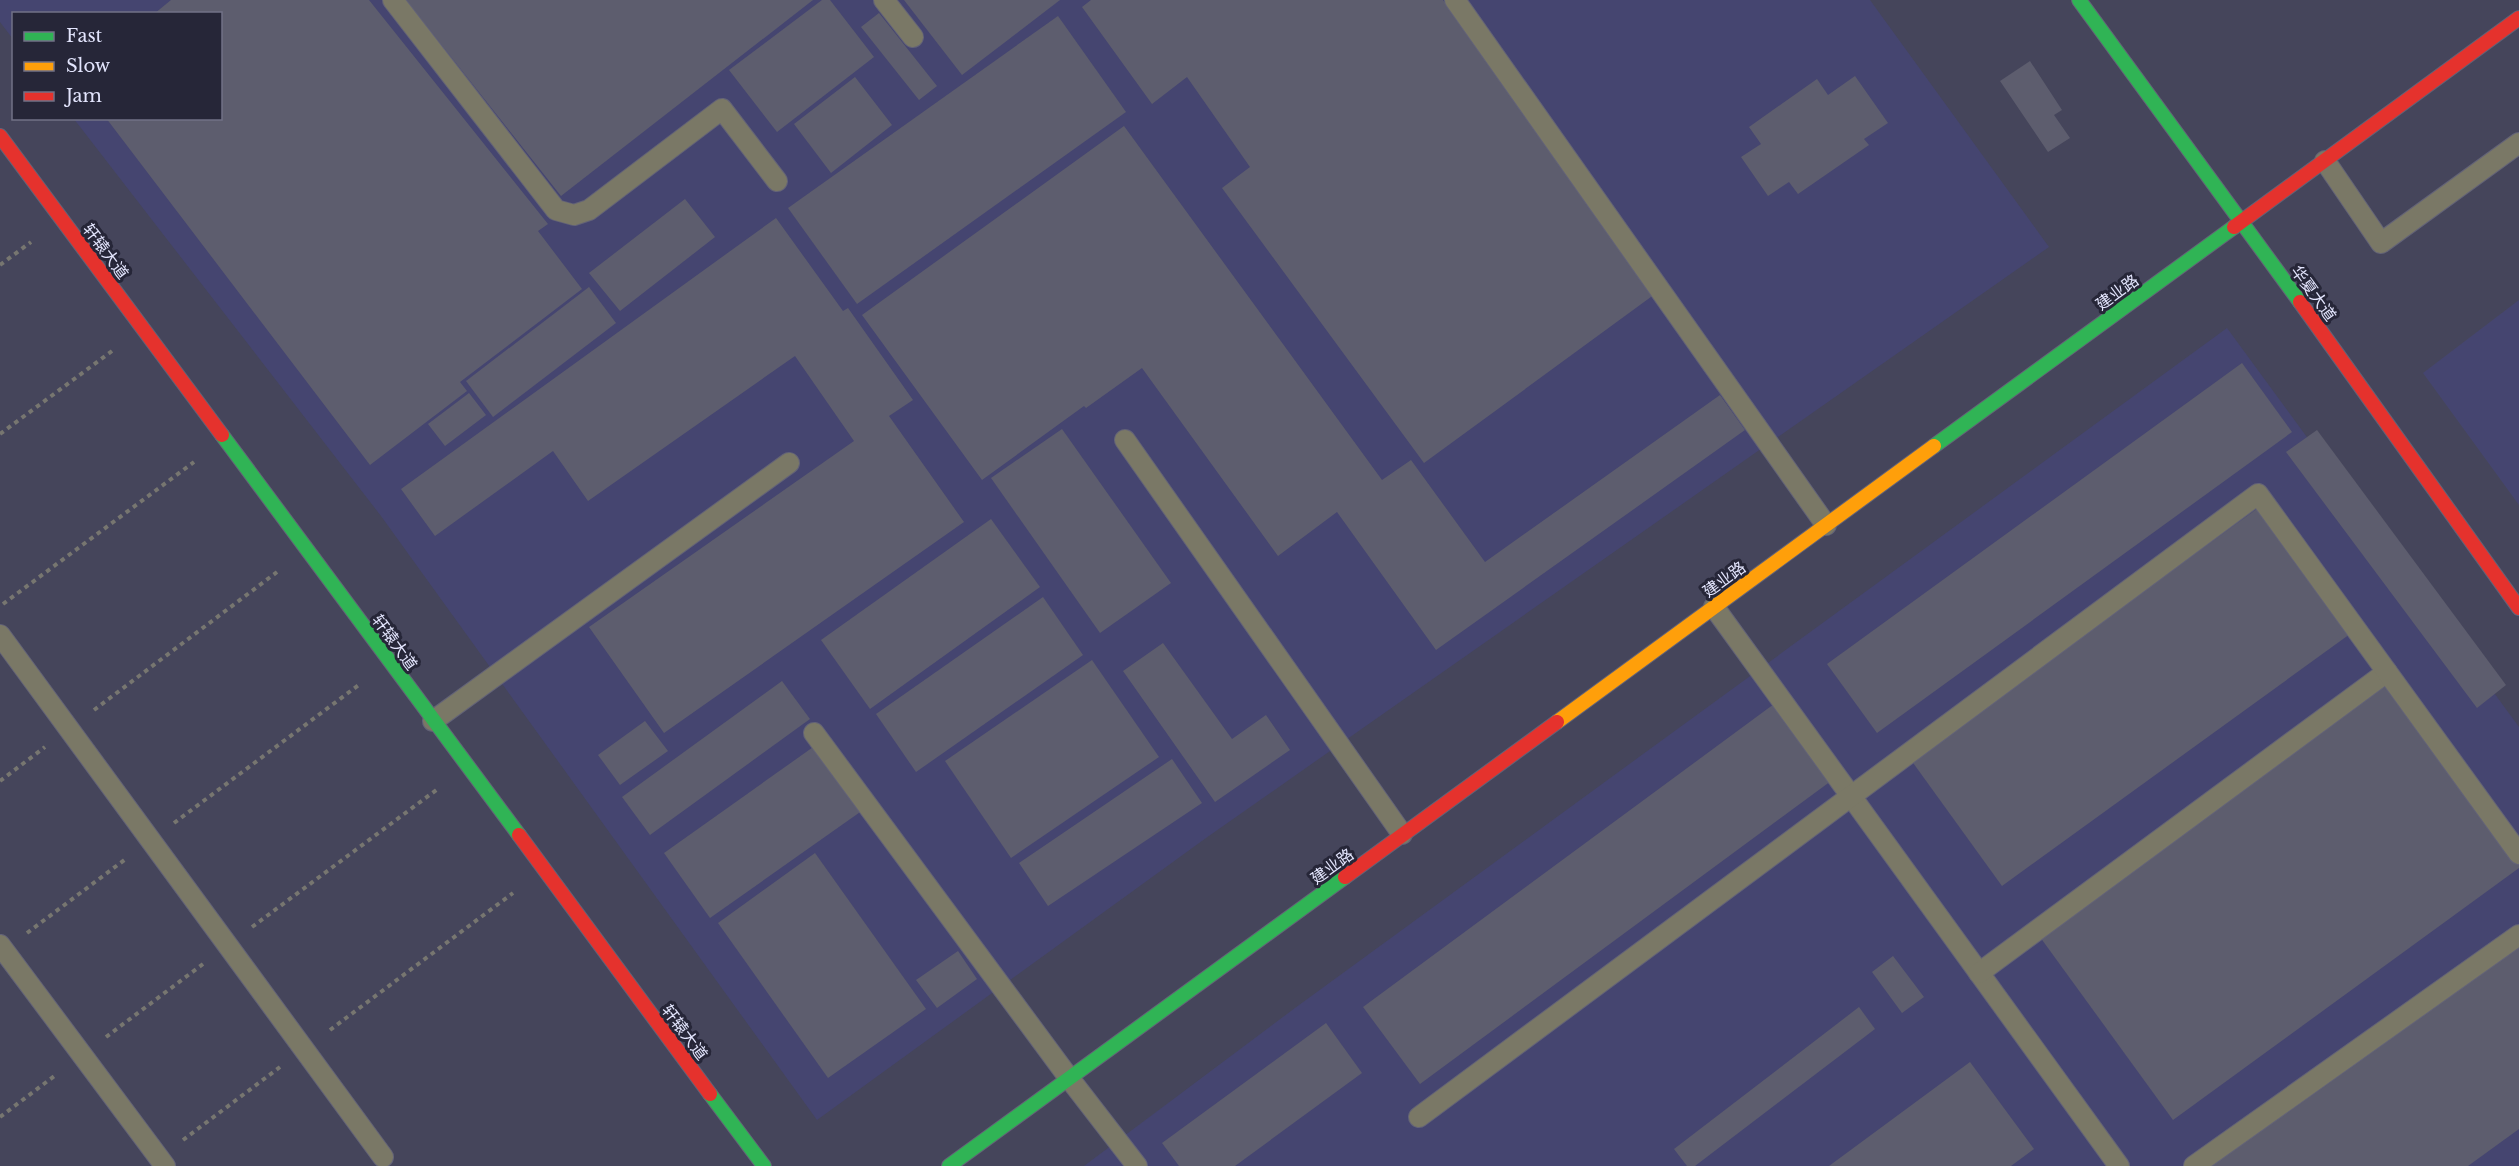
<svg xmlns="http://www.w3.org/2000/svg" width="2519" height="1166" viewBox="0 0 2519 1166" font-family="'Libre Baskerville','Noto Sans SC',serif">
<style>
.built{fill:#454570}
.building{fill:#5d5d6e}
.lines{fill:none;stroke-linecap:round;stroke-linejoin:round}
.lane-casing{stroke:#636377;stroke-width:22}
.fast-casing{stroke:#636377;stroke-width:16}
.slow-casing{stroke:#636377;stroke-width:16}
.jam-casing{stroke:#636377;stroke-width:16}
.path{stroke:#777670;stroke-width:4;stroke-dasharray:4.5 4.5;stroke-linecap:butt}
.lane{stroke:#7a7866;stroke-width:20}
.fast{stroke:#30b455;stroke-width:14}
.slow{stroke:#ff9f0a;stroke-width:14}
.jam{stroke:#e5322d;stroke-width:14}
.labels{text-anchor:middle;stroke-width:6;stroke-linejoin:round;paint-order:stroke}
.street-label{font-size:16px;fill:#e3e5fd;stroke:#262638}
</style>
<rect width="100%" height="100%" fill="#45455b"/>
<g class="built">
<path d="M0 0H1870L2049 247 1206 838 817 1120 381 516 74 119 220 118V14H14L13 39 0 22Z"/>
<path d="M2519 300V505L2423 373Z"/>
<path d="M2227 328 2519 727V1166H1084L1295 1008Z"/>
</g>
<g class="building">
<path d="M171 0H369L548 224 538 231 582 289 460 382 467 391 370 465 106 118H220V14H154Z"/>
<path d="M406 0H813L561 196Z"/>
<path d="M822 0H830L874 57 777 132 729 70Z"/>
<path d="M904 0H1060L962 75Z"/>
<path d="M1091 0H1443L1655 294 1424 463 1222 188 1250 167 1187 77 1152 104 1082 7Z"/>
<path d="M879 13 937 86 919 100 861 27Z"/>
<path d="M1058 16 1126 112 857 304 788 208Z"/>
<path d="M2030 61 2062 110 2054 115 2070 138 2048 152 2000 81Z"/>
<path d="M1855 76 1888 123 1864 139 1869 145 1798 194 1789 182 1768 196 1741 157 1761 144 1749 127 1817 79 1828 95Z"/>
<path d="M855 77 892 125 831 173 794 124Z"/>
<path d="M1124 126 1382 480 1411 460 1485 562 1720 395 1745 430 1436 650 1337 512 1278 556 1142 368 1086 408 1084 406 982 480 862 315Z"/>
<path d="M685 199 715 237 620 311 589 273Z"/>
<path d="M776 218 843 311 848 308 913 400 889 416 964 522 664 733 589 627 854 441 795 356 588 501 553 451 435 536 401 489Z"/>
<path d="M589 287 616 323 493 417 466 381Z"/>
<path d="M2242 363 2292 432 1877 733 1827 664Z"/>
<path d="M469 393 486 415 445 446 428 424Z"/>
<path d="M1062 429 1171 583 1100 633 991 478Z"/>
<path d="M2317 430 2506 685 2477 708 2286 452Z"/>
<path d="M2258 508 2350 634 2002 886 1911 760Z"/>
<path d="M991 519 1040 587 870 709 821 640Z"/>
<path d="M1043 597 1083 655 916 772 876 714Z"/>
<path d="M1163 643 1232 739 1266 715 1290 750 1215 802 1123 671Z"/>
<path d="M1092 660 1159 757 1011 858 945 761Z"/>
<path d="M782 681 810 719 650 835 622 797Z"/>
<path d="M2388 683 2519 863V868L2173 1120 2040 937Z"/>
<path d="M1774 704 1831 781 1420 1084 1363 1007Z"/>
<path d="M645 721 668 751 620 785 598 755Z"/>
<path d="M816 745 863 810 710 918 664 853Z"/>
<path d="M1172 759 1202 803 1048 906 1019 863Z"/>
<path d="M815 853 926 1009 828 1078 718 923Z"/>
<path d="M2519 945V1129L2468 1166H2211Z"/>
<path d="M958 951 977 979 937 1008 916 980Z"/>
<path d="M1893 956 1924 997 1902 1013 1872 972Z"/>
<path d="M1859 1007 1875 1029 1695 1166H1687L1674 1149Z"/>
<path d="M1326 1023 1362 1073 1235 1166H1179L1162 1143Z"/>
<path d="M1970 1062 2034 1149 2011 1166H1829Z"/>
</g>
<g class="lines">
<g class="lane-casing">
<g id="lane">
<path d="M393 0 556 210 574 215 589 210 722 109 777 181"/>
<path d="M884 0 913 37"/>
<path d="M1455 0 1826 525"/>
<path d="M2325 161 2381 243 2519 143"/>
<path d="M1125 440 1402 834"/>
<path d="M1714 607 2119 1166"/>
<path d="M0 635 383 1157"/>
<path d="M433 721 789 463"/>
<path d="M814 733 1069 1078 1137 1166"/>
<path d="M0 945 165 1166"/>
<path d="M1979 973 2387 672"/>
<path d="M1419 1117 2258 494 2519 854"/>
<path d="M2194 1166 2519 935"/>
</g>
</g>
<g class="fast-casing">
<g id="fast">
<path d="M2079 0 2300 302"/>
<path d="M222 435 519 835"/>
<path d="M1934 446 2234 227"/>
<path d="M710 1094 764 1166"/>
<path d="M949 1166 1345 877"/>
</g>
</g>
<g class="slow-casing">
<path id="slow" d="M1557 722 1934 446"/>
</g>
<g class="jam-casing">
<g id="jam">
<path d="M0 136 222 435"/>
<path d="M2234 227 2519 18"/>
<path d="M2300 302 2519 608"/>
<path d="M519 835 710 1094"/>
<path d="M1345 877 1557 722"/>
</g>
</g>
<g class="path">
<path d="M0 265 31 242"/>
<path d="M0 434 112 351"/>
<path d="M3 604 194 462"/>
<path d="M94 710 277 572"/>
<path d="M0 781 45 747"/>
<path d="M174 823 360 684"/>
<path d="M252 927 439 788"/>
<path d="M27 933 127 858"/>
<path d="M330 1030 513 893"/>
<path d="M106 1037 203 964"/>
<path d="M0 1117 57 1074"/>
<path d="M183 1140 280 1067"/>
</g>
<use href="#lane" class="lane"/>
<use href="#fast" class="fast"/>
<use href="#slow" class="slow"/>
<use href="#jam" class="jam"/>
</g>
<g class="labels">
<g class="street-label">
<text transform="translate(106 251) rotate(53)" y="6">轩辕大道</text>
<text transform="translate(2117 292) rotate(-36)" y="6">建业路</text>
<text transform="translate(2314 293) rotate(54)" y="6">华夏大道</text>
<text transform="translate(1724 579) rotate(-36)" y="6">建业路</text>
<text transform="translate(395 642) rotate(54)" y="6">轩辕大道</text>
<text transform="translate(1332 866) rotate(-36)" y="6">建业路</text>
<text transform="translate(685 1032) rotate(53)" y="6">轩辕大道</text>
</g>
</g>
<rect x="12" y="12" width="210" height="108" fill="#262638" stroke="#727287" stroke-width="1.5"/>
<rect x="24" y="32" width="30" height="9" fill="#30b455" stroke="#727287" stroke-width="1.5"/>
<text x="66" y="42" font-size="18" fill="#e3e5fd">Fast</text>
<rect x="24" y="62" width="30" height="9" fill="#ff9f0a" stroke="#727287" stroke-width="1.5"/>
<text x="66" y="72" font-size="18" fill="#e3e5fd">Slow</text>
<rect x="24" y="92" width="30" height="9" fill="#e5322d" stroke="#727287" stroke-width="1.5"/>
<text x="66" y="102" font-size="18" fill="#e3e5fd">Jam</text>
</svg>
